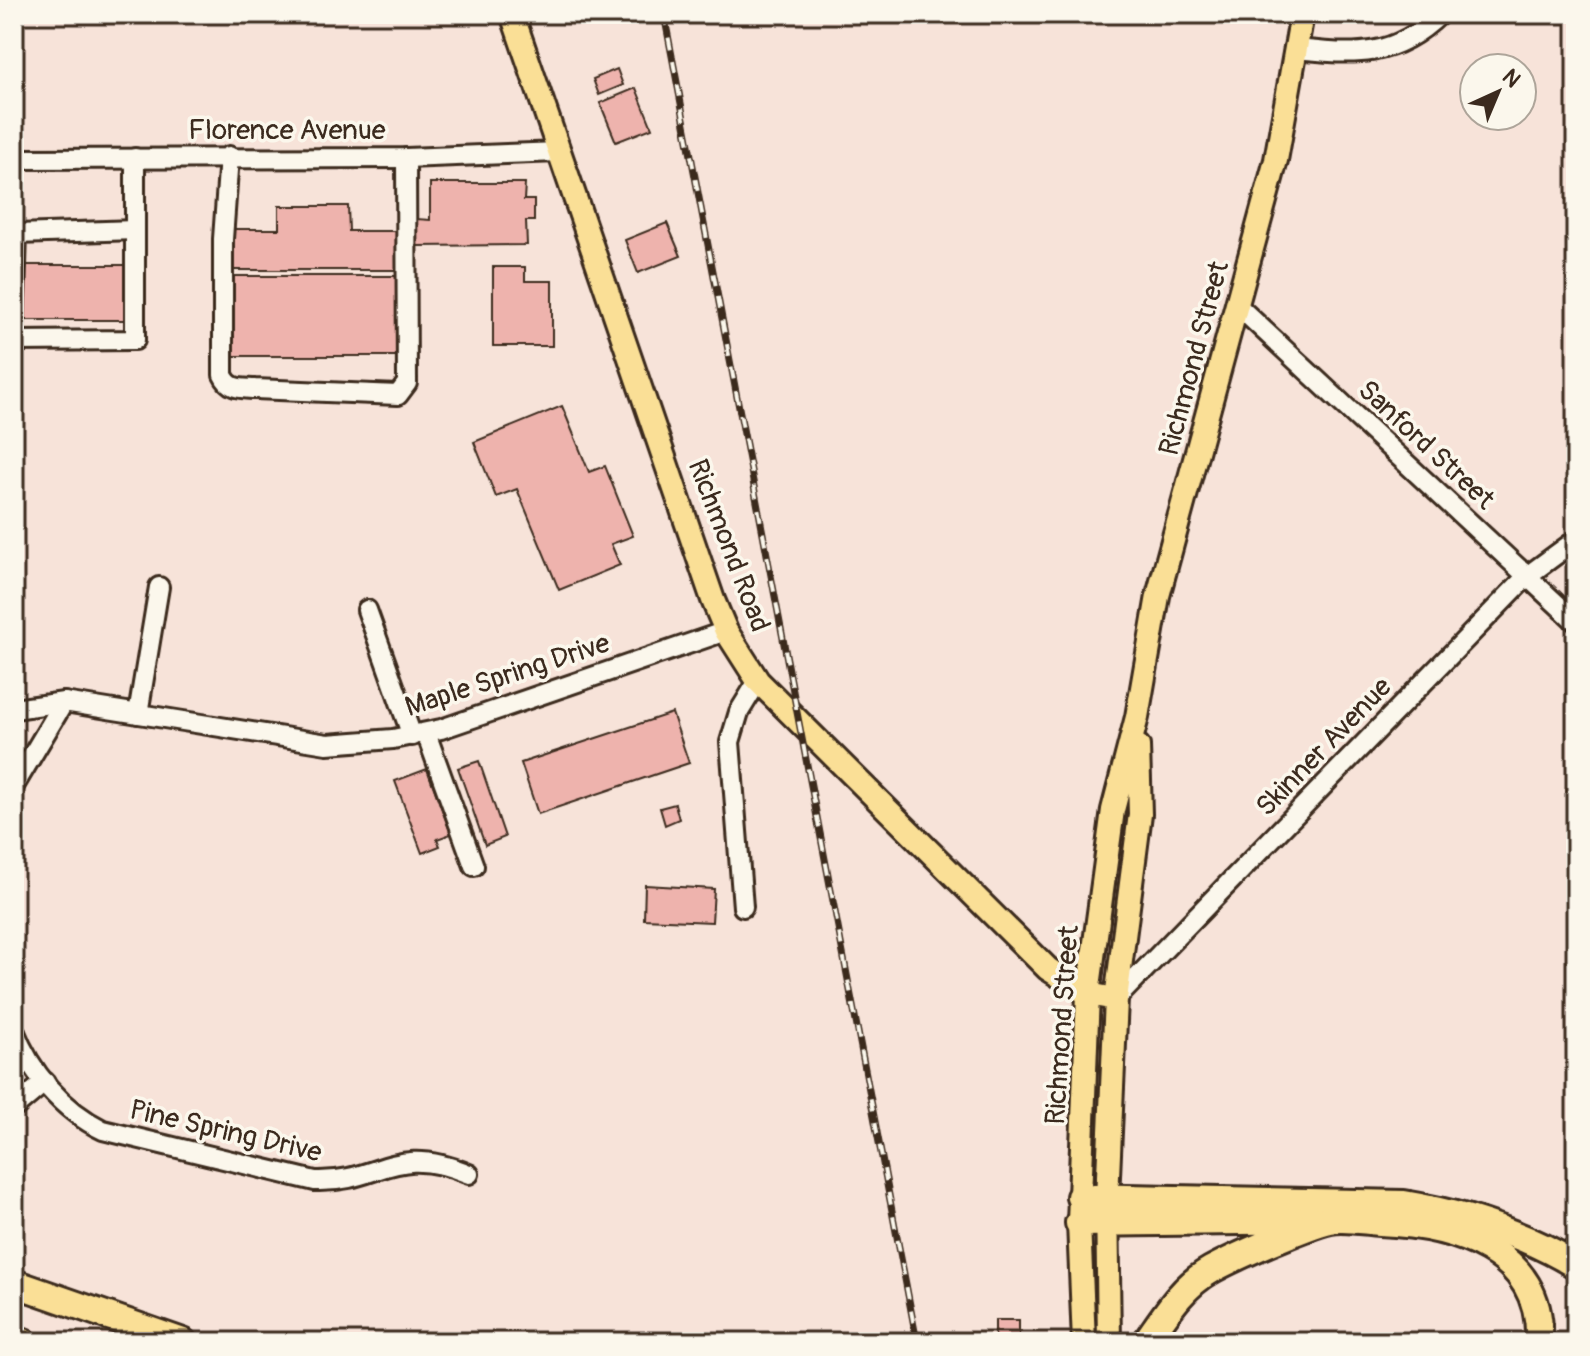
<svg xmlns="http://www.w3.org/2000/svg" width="1590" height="1356" viewBox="0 0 1590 1356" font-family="Pangolin,sans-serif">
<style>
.building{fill:#eeb3ad;stroke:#3b2a1e;stroke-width:2}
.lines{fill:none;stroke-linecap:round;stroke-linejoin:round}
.minor-casing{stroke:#3b2a1e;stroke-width:24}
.major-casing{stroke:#3b2a1e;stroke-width:28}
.highway-casing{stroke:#3b2a1e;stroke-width:32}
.minor{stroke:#fbf7ec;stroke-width:18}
.major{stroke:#fadf96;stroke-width:22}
.highway{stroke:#fadf96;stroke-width:26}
.rail-casing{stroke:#3b2a1e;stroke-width:7}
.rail{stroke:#fbf7ec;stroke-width:4;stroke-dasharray:12;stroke-linecap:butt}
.labels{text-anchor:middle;stroke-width:7;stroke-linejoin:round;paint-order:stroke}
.street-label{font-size:28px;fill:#3b2a1e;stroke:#fbf7ec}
</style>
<rect width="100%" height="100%" fill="#f7e3d9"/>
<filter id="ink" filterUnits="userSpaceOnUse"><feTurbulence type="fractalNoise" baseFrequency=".0125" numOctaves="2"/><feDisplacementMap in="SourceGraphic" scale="16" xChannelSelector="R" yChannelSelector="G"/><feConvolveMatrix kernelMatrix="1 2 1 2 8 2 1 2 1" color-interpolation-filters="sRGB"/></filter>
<g filter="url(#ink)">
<g class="building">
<path d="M617 69 623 85 599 95 593 79Z"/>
<path d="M636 88 652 128 616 142 600 103Z"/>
<path d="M430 183H525L524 200H534V221H526L527 245 417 246V219L430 220Z"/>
<path d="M279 206H348L349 231H401V270H230V229H279Z"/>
<path d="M667 223 681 256 638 273 625 240Z"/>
<rect x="23" y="265" width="104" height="55"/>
<path d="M493 267H525V281H552V346H493Z"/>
<rect x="231" y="276" width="170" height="80"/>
<path d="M562 406 589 472 605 466 633 536 611 544 620 565 559 590 517 489 496 497 474 442Z"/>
<path d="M672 713 689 763 538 814 521 763Z"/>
<path d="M479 761 505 837 485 845 458 768Z"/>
<path d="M427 769 451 834 437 839 440 846 422 853 395 781Z"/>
<path d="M675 804 679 819 665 825 660 808Z"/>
<path d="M645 885 714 889 712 922 644 919Z"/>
<rect x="995" y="1320" width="24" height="22"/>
</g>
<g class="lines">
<g class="minor-casing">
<g id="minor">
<path d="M1296 49C1355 55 1394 59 1440 14"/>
<path d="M229 156 223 239V375C230 390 240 388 255 389L398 395 407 383 406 158"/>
<path d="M14 159 406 158 559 152"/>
<path d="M1239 307 1576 622"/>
<path d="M14 331 17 234 135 230"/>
<path d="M14 341 135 340V158"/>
<path d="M367 610 412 736"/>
<path d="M14 709 64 702 327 744 393 739 441 729 726 631"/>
<path d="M138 714 159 587"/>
<path d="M426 733 474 866"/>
<path d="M14 786 64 702"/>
<path d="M743 907 730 742 739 712 758 681"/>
<path d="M1116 999 1527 576 1576 540"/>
<path d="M14 1030C30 1072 62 1110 103 1130L315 1181C381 1183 392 1142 469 1174"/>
<path d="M14 1108 45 1082"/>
</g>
</g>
<g class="major-casing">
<g id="major">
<path d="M512 14 713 600 726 631 758 681 1048 969 1088 994 1116 999"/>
<path d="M1084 1342 1079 1223 1088 994 1113 810 1137 717 1158 596 1276 160 1302 14"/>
<path d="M1109 1342 1107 1198 1116 999 1140 814 1138 746"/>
</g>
</g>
<g class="highway-casing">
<g id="highway">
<path d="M1080 1197 1404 1204C1464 1214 1524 1234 1576 1265"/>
<path d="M1079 1223 1315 1220"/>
<path d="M14 1283 183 1342"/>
<path d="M14 1339 24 1342"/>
<path d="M1146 1342C1165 1315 1182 1286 1211 1270 1232 1258 1307 1225 1330 1220 1345 1217 1364 1221 1379 1222 1453 1225 1544 1250 1539 1342"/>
</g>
</g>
<use href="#minor" class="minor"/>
<use href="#major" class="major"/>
<use href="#highway" class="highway"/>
<g class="rail-casing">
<path id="rail" d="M664 14 917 1342"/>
</g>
<use href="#rail" class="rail"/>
</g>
</g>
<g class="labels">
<g class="street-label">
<text x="287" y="139">Florence Avenue</text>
<text transform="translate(1193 358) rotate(-75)" y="10">Richmond Street</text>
<text transform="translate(1427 444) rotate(43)" y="10">Sanford Street</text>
<text transform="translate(730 545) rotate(69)" y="10">Richmond Road</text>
<text transform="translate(507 674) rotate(-18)" y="10">Maple Spring Drive</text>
<text transform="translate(1323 746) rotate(-46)" y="10">Skinner Avenue</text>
<text transform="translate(1061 1025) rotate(-86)" y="10">Richmond Street</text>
<text transform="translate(226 1130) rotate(13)" y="10">Pine Spring Drive</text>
</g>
</g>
<rect width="1590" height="1356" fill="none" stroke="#fbf7ec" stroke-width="48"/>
<rect x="24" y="24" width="1542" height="1308" fill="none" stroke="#3b2a1e" stroke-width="3" filter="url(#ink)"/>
<g transform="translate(1498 92) rotate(44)"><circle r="38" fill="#fbf7ec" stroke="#aea59a" stroke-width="2"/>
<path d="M0-6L14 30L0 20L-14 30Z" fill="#3b2a1e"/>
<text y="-12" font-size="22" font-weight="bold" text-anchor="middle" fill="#3b2a1e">N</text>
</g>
</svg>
